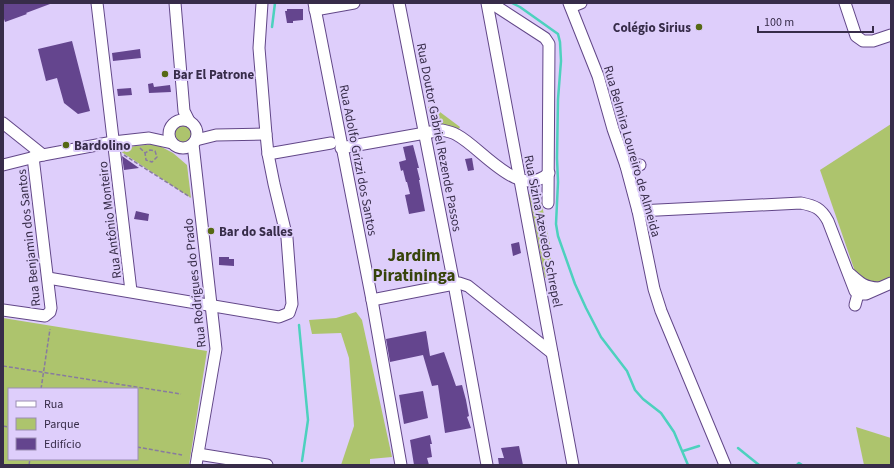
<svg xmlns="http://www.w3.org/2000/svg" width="894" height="468" viewBox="0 0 894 468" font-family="'Source Sans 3',sans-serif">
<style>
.green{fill:#adc46d;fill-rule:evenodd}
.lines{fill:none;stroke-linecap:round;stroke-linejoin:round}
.stream{stroke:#4dd1be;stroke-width:2.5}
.building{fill:#64458e}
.minor-casing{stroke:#624788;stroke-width:13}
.path{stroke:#887b9f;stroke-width:1.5;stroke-dasharray:4 2;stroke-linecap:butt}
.minor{stroke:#fff;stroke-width:11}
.poi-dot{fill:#566914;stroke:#decefb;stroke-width:1.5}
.labels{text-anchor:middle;stroke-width:4;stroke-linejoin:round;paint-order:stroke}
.poi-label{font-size:13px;font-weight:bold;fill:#372c49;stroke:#decefb;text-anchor:start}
.street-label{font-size:13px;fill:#372c49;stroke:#decefb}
.district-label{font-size:17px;font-weight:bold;fill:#37440a;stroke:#decefb}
</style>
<rect width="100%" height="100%" fill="#decefb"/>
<g class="green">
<path d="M432 106 460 127 459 129C450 126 438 127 431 124L428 107Z"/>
<path d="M891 124V278L861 289 820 170Z"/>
<circle cx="183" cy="134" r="9"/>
<path d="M156 144 173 153 187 165 191 198 120 151 135 146Z"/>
<path d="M528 194 540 195 550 245 552 272 545 278 537 236Z"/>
<path d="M356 312 362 320 392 457 370 459V465H341L354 426 349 358 341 333 312 334 309 320 336 318Z"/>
<path d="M3 318 207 351 189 465H3ZM9 389H137V459H9Z"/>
<path d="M856 427 891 438V465H864Z"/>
</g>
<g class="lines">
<g class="stream">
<path d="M512 3 520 7 558 34 560 42 561 61 558 99 557 158 558 182 556 224 558 236 575 284 586 308 601 337 627 371 635 390 643 399 661 413 674 432 688 465"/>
<path d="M272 27 275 3"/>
<path d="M299 325 308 420 302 461"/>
<path d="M738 448 759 465"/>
<path d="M683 451 699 446"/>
<path d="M797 465 799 463 802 465"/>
</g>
</g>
<g class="building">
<path d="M3 3H50V4L26 13 27 14 5 22 3 16Z"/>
<path d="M287 9H303V20L293 21V23H287L285 11H287Z"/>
<path d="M72 41 90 111 78 114 64 103 57 78 46 81 38 49Z"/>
<path d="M140 49 141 58 113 61 112 53Z"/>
<path d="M153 83 154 87 170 85 171 92 149 93 148 84Z"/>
<path d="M131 88 132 95 118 96 117 89Z"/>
<path d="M413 145 419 168H417L420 180H419L425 211 409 214 405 195 410 194 407 182H406L403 170 401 171 399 162 406 160 403 147Z"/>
<path d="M122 156 139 168 124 170Z"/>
<path d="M472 158 474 170 468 171 465 159Z"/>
<path d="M136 211 149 214 148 221 134 219Z"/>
<path d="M519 242 521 253 513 256 511 244Z"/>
<path d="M219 257H229V259H234V266L219 265Z"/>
<path d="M426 331 430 356 444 352 456 386 462 385 466 400 469 416 467 417 471 428 445 433 438 385 432 386 423 355 390 362 386 339Z"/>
<path d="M423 391 428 418 404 424 399 395Z"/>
<path d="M430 435 432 444H430L432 457 427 458 429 465H414L410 440Z"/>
<path d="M519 446 523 465H499L498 458H504L501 448Z"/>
</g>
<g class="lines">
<g class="minor-casing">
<g id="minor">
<path d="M97 3 131 291"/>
<path d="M175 3 184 111 189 121"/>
<path d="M314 3 372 300 401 465"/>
<path d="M399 3 454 284 487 465"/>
<path d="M487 3 573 465"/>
<path d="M491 3 545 38 549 44 548 203"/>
<path d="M569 3 598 76 613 129 626 166 638 211 654 289 661 311 725 465"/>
<path d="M845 3 856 36 863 41H873L891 35"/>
<path d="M571 7 581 3"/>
<path d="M315 10 354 3"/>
<circle cx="183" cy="134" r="14"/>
<path d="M3 123 43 155"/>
<path d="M196 140 216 135 266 134"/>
<path d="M193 144 216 349 196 465"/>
<path d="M341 148 442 130C447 131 452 132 457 135 482 148 519 201 549 173"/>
<path d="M268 154 331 143"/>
<path d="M3 165 43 155 113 142 149 138 172 143"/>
<path d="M626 166 640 165"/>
<path d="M638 211 801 203C815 206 821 208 828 221L855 291 858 294H866L891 283"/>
<path d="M850 274C860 283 864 287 878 288"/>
<path d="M48 278 279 317 289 313 292 304 287 238 274 184 268 154 266 134 259 48 262 3"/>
<path d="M372 300 454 284 459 283 468 286 552 353"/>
<path d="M855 305 858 294"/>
<path d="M3 310 45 316 50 312 51 308 33 157"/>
<path d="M198 454 267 465"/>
</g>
</g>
<g class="path">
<path d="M140 148 145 153 146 160 152 162 157 157 155 151 150 150 145 153"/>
<path d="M124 155 190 197"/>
<path d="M3 366 181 394"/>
<path d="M41 389 50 329"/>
<path d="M3 426 9 427"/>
<path d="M137 447 182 455"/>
<path d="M29 465 30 459"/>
</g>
<use href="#minor" class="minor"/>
</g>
<g class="poi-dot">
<circle cx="699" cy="27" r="4"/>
<circle cx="165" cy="74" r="4"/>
<circle cx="66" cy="145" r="4"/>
<circle cx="211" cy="231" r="4"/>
</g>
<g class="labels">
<g class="poi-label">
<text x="691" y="32" text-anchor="end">Colégio Sirius</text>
<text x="173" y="79">Bar El Patrone</text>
<text x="74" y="150">Bardolino</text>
<text x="219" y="236">Bar do Salles</text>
</g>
<g class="street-label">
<text transform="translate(440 137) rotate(79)" y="5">Rua Doutor Gabriel Rezende Passos</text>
<text transform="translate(633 151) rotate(74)" y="5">Rua Belmira Loureiro de Almeida</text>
<text transform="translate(359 160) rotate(79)" y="5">Rua Adolfo Grizzi dos Santos</text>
<text transform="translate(109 220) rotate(-97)" y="5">Rua Antônio Monteiro</text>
<text transform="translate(544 231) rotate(79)" y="5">Rua Sizina Azevedo Schrepel</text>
<text transform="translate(28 238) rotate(-96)" y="5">Rua Benjamin dos Santos</text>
<text transform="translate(194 283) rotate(-96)" y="5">Rua Rodrigues do Prado</text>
</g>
<g class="district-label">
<text x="414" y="261">Jardim<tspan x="414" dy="20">Piratininga</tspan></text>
</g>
</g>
<rect width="894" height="468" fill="none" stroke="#372c49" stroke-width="8"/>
<rect x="8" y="388" width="130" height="72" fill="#decefb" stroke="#9b8db4"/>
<rect x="16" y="401" width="20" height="6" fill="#ffffff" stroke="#9b8db4"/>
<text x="44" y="408" font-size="12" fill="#372c49">Rua</text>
<rect x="16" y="418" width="20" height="12" fill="#adc46d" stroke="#9b8db4"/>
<text x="44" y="428" font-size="12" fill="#372c49">Parque</text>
<rect x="16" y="438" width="20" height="12" fill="#64458e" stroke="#9b8db4"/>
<text x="44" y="448" font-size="12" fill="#372c49">Edifício</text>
<path d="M758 26v6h115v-6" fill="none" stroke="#372c49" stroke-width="2"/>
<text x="764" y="26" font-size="12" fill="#372c49" stroke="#decefb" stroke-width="3" paint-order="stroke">100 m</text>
</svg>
